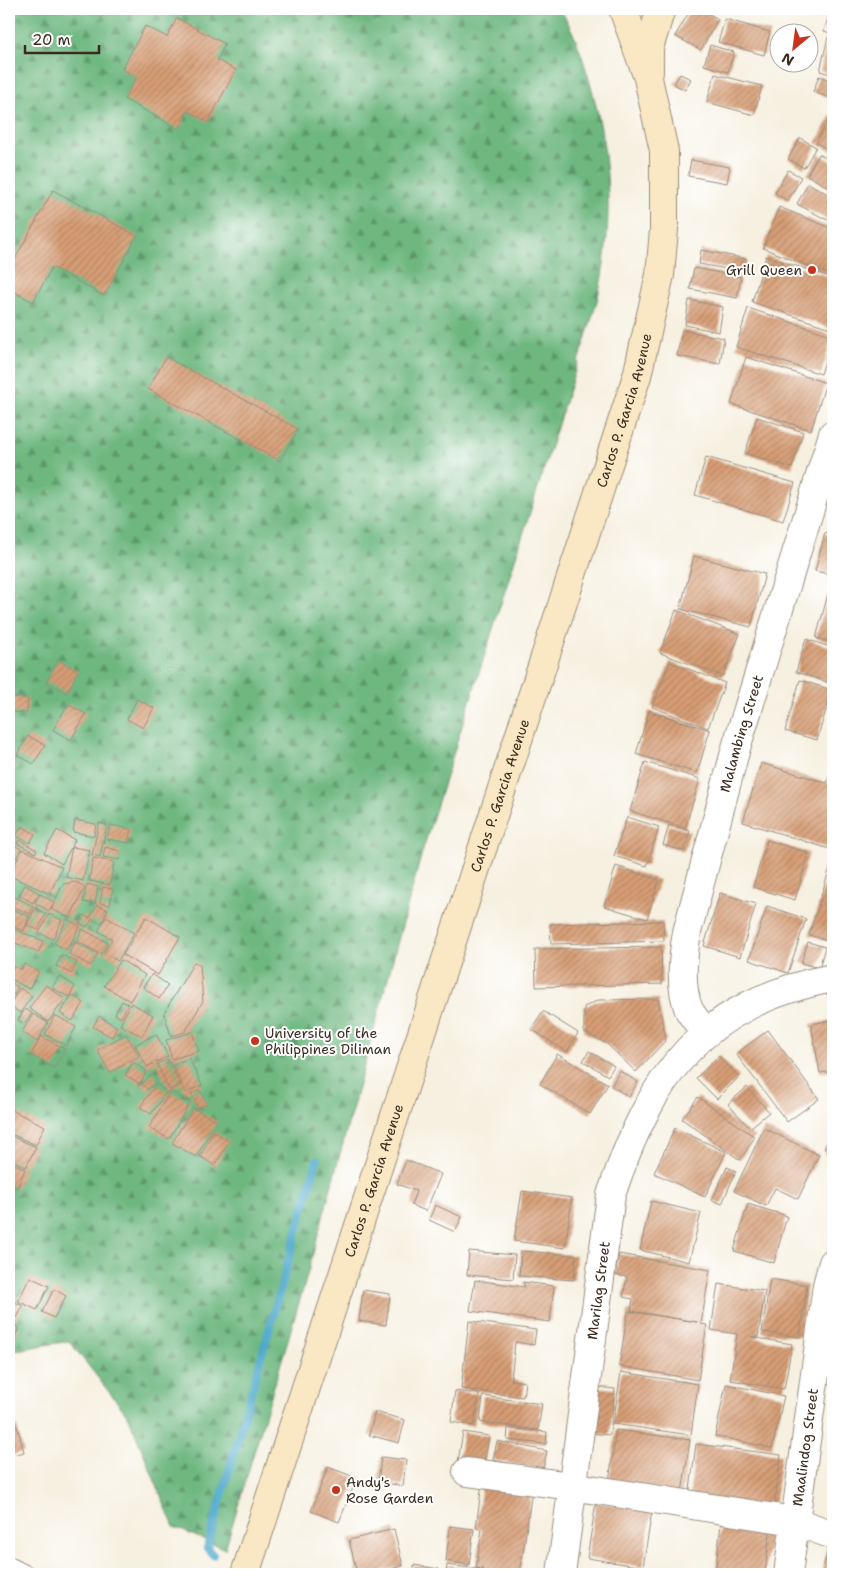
<svg xmlns="http://www.w3.org/2000/svg" width="842" height="1583" viewBox="0 0 842 1583" font-family="'Shantell Sans',sans-serif">
<style>
.forest{fill:url(#forest-firs);stroke:#54714f}
.lines{fill:none;stroke-linecap:round;stroke-linejoin:round}
.stream{stroke:#4ba7ca;stroke-width:8}
.building{fill:url(#building-hatch)}
.lane-casing{stroke:#988d7f;stroke-width:16}
.street-casing{stroke:#988d7f;stroke-width:30}
.secondary-casing{stroke:#988d7f;stroke-width:30}
.lane{stroke:#fff;stroke-width:14}
.street{stroke:#fff;stroke-width:28}
.secondary{stroke:#fae7c3;stroke-width:28}
.poi-dot{fill:#c8321e;stroke:#fff;stroke-width:2}
.labels{text-anchor:middle;stroke-width:4;stroke-linejoin:round;paint-order:stroke}
.poi-label{font-size:14px;fill:#3b2a1e;stroke:#fff;text-anchor:start}
.street-label{font-size:14px;fill:#3b2a1e;stroke:#fff}
</style>
<defs>
<pattern id="forest-firs" width="22" height="20" patternUnits="userSpaceOnUse" patternTransform="scale(1.25)"><rect width="22" height="20" fill="#6eb880"/><path d="M5 1l3.5 6h-7zM16 11l3.5 6h-7z" fill="#5c9668"/></pattern>
<pattern id="building-hatch" width="6" height="6" patternUnits="userSpaceOnUse" patternTransform="scale(1.25)"><rect width="6" height="6" fill="#d79e76"/><path d="M-1 1l2-2M0 6l6-6M5 7l2-2" fill="none" stroke="#b08160"/></pattern>
</defs>
<rect width="100%" height="100%" fill="#fff"/>
<filter id="ink" filterUnits="userSpaceOnUse"><feTurbulence type="fractalNoise" baseFrequency=".02" numOctaves="2"/><feDisplacementMap in="SourceGraphic" scale="10" xChannelSelector="R" yChannelSelector="G"/><feConvolveMatrix kernelMatrix="1 2 1 2 8 2 1 2 1" color-interpolation-filters="sRGB"/></filter>
<filter id="wash" filterUnits="userSpaceOnUse"><feTurbulence type="fractalNoise" baseFrequency=".0096" numOctaves="4" result="noise"/><feDisplacementMap in="SourceGraphic" scale="20" xChannelSelector="R" yChannelSelector="G"/><feGaussianBlur stdDeviation="1.12" result="paint"/><feColorMatrix in="noise" values="0 0 0 0 0 0 0 0 0 0 0 0 0 0 0 0 0 1.4 0 .05"/><feComposite in="paint" operator="in"/></filter>
<g filter="url(#wash)">
<rect width="100%" height="100%" fill="#f6f0e0"/>
<path class="forest" d="M9 9H560C573 29 581 52 588 76 611 151 615 227 596 305L423 849 305 1283 225 1549 174 1527 128 1416 69 1341 11 1351 9 1358Z"/>
<g class="lines">
<path class="stream" d="M213 1555 207 1548 317 1160"/>
</g>
<g id="blocks">
<g class="building">
<path d="M691 9H700L718 19 701 50 675 36Z"/>
<path d="M831 9H833V34L824 31Z"/>
<path d="M177 18 225 44 217 60 236 70 208 122 188 111 179 129 124 99 137 77 122 69 145 26 167 37Z"/>
<path d="M725 19 770 32 764 55 718 42Z"/>
<path d="M828 37 833 38V75L820 71Z"/>
<path d="M710 45 734 52 728 72 704 65Z"/>
<path d="M680 74 691 79 685 90 674 84Z"/>
<path d="M715 74 762 86 754 115 707 102Z"/>
<path d="M819 76 833 81V99L813 92Z"/>
<path d="M833 111V152L816 143Z"/>
<path d="M800 138 816 147 804 168 788 159Z"/>
<path d="M819 154 833 162V190L807 175Z"/>
<path d="M691 160 730 167 727 183 688 176Z"/>
<path d="M788 170 801 177 788 201 775 193Z"/>
<path d="M808 183 833 197V223L797 204Z"/>
<path d="M53 190 137 236 104 296 52 267 33 302 9 289V270Z"/>
<path d="M779 207 833 229V276L763 248Z"/>
<path d="M701 250 747 259 744 272 699 264Z"/>
<path d="M766 256 833 278V329L752 302Z"/>
<path d="M694 268 741 277 737 298 690 289Z"/>
<path d="M689 300 723 307 719 332 685 325Z"/>
<path d="M748 308 833 336 821 374 736 347Z"/>
<path d="M682 330 724 338 720 364 677 356Z"/>
<path d="M166 357 298 429 280 461 148 389Z"/>
<path d="M746 357 826 383 811 430 731 404Z"/>
<path d="M757 417 803 432 792 468 745 453Z"/>
<path d="M706 457 795 483 783 521 695 495Z"/>
<path d="M825 533 833 536V575L815 571Z"/>
<path d="M694 556 765 574 751 627 680 609Z"/>
<path d="M828 594 833 595V643L816 638Z"/>
<path d="M676 610 740 634 723 676 660 653Z"/>
<path d="M806 639 833 648V684L796 672Z"/>
<path d="M58 660 78 671 67 693 46 682Z"/>
<path d="M670 662 725 683 708 728 652 707Z"/>
<path d="M800 680 832 690 817 740 785 731Z"/>
<path d="M9 697 28 698 27 713 9 712Z"/>
<path d="M137 699 154 708 143 728 127 719Z"/>
<path d="M68 704 86 714 71 740 53 730Z"/>
<path d="M649 711 710 730 697 773 636 754Z"/>
<path d="M28 736 45 745 34 764 17 755Z"/>
<path d="M645 762 700 779 685 828 630 811Z"/>
<path d="M761 763 827 783 833 763V850L743 822Z"/>
<path d="M627 817 659 827 647 866 614 856Z"/>
<path d="M75 820 96 824 94 836 73 832Z"/>
<path d="M99 823 107 825 100 857 92 855Z"/>
<path d="M110 825 131 829 128 843 107 839Z"/>
<path d="M669 825 690 831 684 851 663 845Z"/>
<path d="M22 826 35 834 30 843 16 836Z"/>
<path d="M57 830 75 840 62 864 44 853Z"/>
<path d="M19 840 37 850 35 853 17 843Z"/>
<path d="M767 840 809 853 795 900 753 887Z"/>
<path d="M9 842 21 849 11 867 9 866Z"/>
<path d="M72 847 90 850 83 881 66 877Z"/>
<path d="M105 847 120 851 119 860 103 857Z"/>
<path d="M22 849 62 867 50 894 10 876Z"/>
<path d="M93 858 114 862 110 885 89 881Z"/>
<path d="M833 858V942L809 935Z"/>
<path d="M616 866 659 880 647 919 604 906Z"/>
<path d="M76 882 85 887 70 918 51 909 63 884Z"/>
<path d="M87 884 98 887 95 904 83 902Z"/>
<path d="M25 885 39 893 33 903 19 895Z"/>
<path d="M103 887 113 889 110 905 100 903Z"/>
<path d="M720 893 756 904 740 957 704 946Z"/>
<path d="M40 894 54 902 49 911 35 903Z"/>
<path d="M13 896 33 906 30 914 9 905Z"/>
<path d="M97 905 108 910 101 924 92 919 87 927 79 923 83 915 90 918Z"/>
<path d="M767 906 806 919 788 973 749 960Z"/>
<path d="M9 908 29 916 24 931 9 925Z"/>
<path d="M35 908 46 914 38 930 27 925Z"/>
<path d="M49 914 62 920 53 939 39 933Z"/>
<path d="M106 917 134 933 118 961 104 953 112 939 98 931Z"/>
<path d="M146 917 180 937 158 975 123 955Z"/>
<path d="M67 919 80 926 67 950 54 943Z"/>
<path d="M663 921 664 941 551 944 550 924Z"/>
<path d="M14 929 43 941 39 952 10 941Z"/>
<path d="M82 929 108 943 101 954 77 941Z"/>
<path d="M75 942 98 954 91 966 69 954Z"/>
<path d="M808 942 825 947 819 968 801 963Z"/>
<path d="M661 947 662 984 536 987 535 949Z"/>
<path d="M61 955 77 962 72 974 56 966Z"/>
<path d="M121 960 145 975 130 1001 104 986Z"/>
<path d="M194 962 200 965 203 1001 185 1032 171 1036 164 1013Z"/>
<path d="M24 964 39 972 29 989 9 978 14 966 21 970Z"/>
<path d="M152 974 168 985 159 999 143 987Z"/>
<path d="M59 976 75 986 69 997 52 988Z"/>
<path d="M9 981 18 987 14 995 9 991Z"/>
<path d="M46 985 65 999 48 1022 29 1008Z"/>
<path d="M20 988 32 996 20 1013 9 1005Z"/>
<path d="M72 995 84 1003 72 1021 60 1013Z"/>
<path d="M658 999 666 1040 636 1072 607 1044 584 1032V1007L599 1000Z"/>
<path d="M122 1001 128 1004 121 1018 115 1014Z"/>
<path d="M131 1003 153 1015 142 1036 120 1025Z"/>
<path d="M25 1009 32 1013 24 1024 18 1020Z"/>
<path d="M543 1011 578 1033 567 1052 531 1029Z"/>
<path d="M33 1014 48 1023 37 1042 22 1032Z"/>
<path d="M55 1015 76 1027 66 1046 45 1034Z"/>
<path d="M99 1016 117 1027 112 1037 93 1027Z"/>
<path d="M833 1020V1071L820 1073 811 1024Z"/>
<path d="M768 1030 819 1099 787 1122 736 1054Z"/>
<path d="M192 1032 199 1051 172 1059 166 1040Z"/>
<path d="M126 1034 139 1056 110 1073 97 1050Z"/>
<path d="M156 1034 168 1056 147 1067 135 1045Z"/>
<path d="M41 1036 65 1049 54 1068 31 1055Z"/>
<path d="M589 1051 614 1066 608 1076 583 1061Z"/>
<path d="M557 1054 608 1084 590 1114 540 1084Z"/>
<path d="M719 1056 739 1077 717 1099 696 1078Z"/>
<path d="M189 1058 202 1085 185 1093 173 1065Z"/>
<path d="M168 1059 180 1085 169 1090 157 1064Z"/>
<path d="M133 1062 147 1071 140 1084 125 1075Z"/>
<path d="M620 1071 638 1082 629 1097 611 1086Z"/>
<path d="M153 1073 157 1080 148 1090 142 1084Z"/>
<path d="M156 1084 167 1092 151 1114 140 1107Z"/>
<path d="M747 1087 769 1112 750 1128 728 1104Z"/>
<path d="M200 1090 207 1104 198 1108 191 1094Z"/>
<path d="M170 1091 190 1102 169 1139 149 1128Z"/>
<path d="M698 1097 755 1137 740 1160 682 1119Z"/>
<path d="M193 1108 217 1121 196 1157 172 1143Z"/>
<path d="M9 1109 45 1126 36 1145 9 1133Z"/>
<path d="M675 1128 726 1152 705 1197 654 1173Z"/>
<path d="M764 1128 819 1155 798 1199 775 1188 766 1206 734 1191Z"/>
<path d="M214 1131 229 1141 215 1166 200 1156Z"/>
<path d="M9 1135 36 1147 26 1167 9 1159Z"/>
<path d="M833 1140V1161L824 1148Z"/>
<path d="M406 1160 441 1174 426 1211 411 1205 416 1191 397 1184Z"/>
<path d="M9 1161 25 1169 17 1188 9 1184Z"/>
<path d="M727 1167 736 1171 722 1204 712 1200Z"/>
<path d="M522 1191 572 1198 565 1248 514 1241Z"/>
<path d="M651 1201 701 1213 689 1262 640 1250Z"/>
<path d="M748 1204 787 1216 774 1263 734 1251Z"/>
<path d="M435 1205 462 1217 455 1232 429 1220Z"/>
<path d="M469 1251 515 1255 513 1279 467 1275Z"/>
<path d="M521 1251 576 1255 574 1280 519 1276Z"/>
<path d="M619 1254 710 1270 701 1324 707 1325 698 1380 619 1366 628 1311 697 1322 631 1311 633 1299 623 1297 627 1277 615 1275Z"/>
<path d="M30 1277 49 1286 37 1310 18 1301Z"/>
<path d="M770 1279 807 1285 800 1337 762 1332Z"/>
<path d="M475 1280 525 1287 523 1282 554 1286 550 1322 470 1311Z"/>
<path d="M718 1284 765 1291 758 1337H751L792 1344 784 1389 730 1380 737 1334 711 1330Z"/>
<path d="M54 1289 66 1296 54 1318 42 1312Z"/>
<path d="M363 1290 390 1294 386 1325 359 1321Z"/>
<path d="M9 1299 23 1306 17 1318 9 1314Z"/>
<path d="M469 1321 536 1330 534 1345 515 1342 511 1380 525 1382 523 1397 461 1389Z"/>
<path d="M9 1323 19 1328 9 1349Z"/>
<path d="M621 1372 698 1384 691 1435 613 1424Z"/>
<path d="M726 1384 784 1396 772 1448 715 1436Z"/>
<path d="M596 1387 615 1389 610 1435 591 1433Z"/>
<path d="M455 1391 479 1394 474 1426 451 1422Z"/>
<path d="M483 1396 542 1404 538 1430 480 1422Z"/>
<path d="M375 1412 405 1420 399 1443 369 1435Z"/>
<path d="M17 1426 24 1452 9 1456V1429Z"/>
<path d="M508 1428 547 1432 546 1444 507 1440Z"/>
<path d="M616 1430 690 1440 682 1493 609 1482Z"/>
<path d="M463 1432 489 1436 484 1465 458 1461Z"/>
<path d="M497 1441 547 1451 543 1470 493 1460Z"/>
<path d="M696 1444 781 1455 774 1508 689 1497Z"/>
<path d="M381 1457 406 1460 403 1486 378 1482Z"/>
<path d="M328 1467 357 1478 339 1522 311 1511Z"/>
<path d="M482 1483 532 1490 520 1574H482L483 1569 476 1568 482 1529 476 1528Z"/>
<path d="M596 1502 652 1511 643 1567 587 1558Z"/>
<path d="M722 1516 771 1522 765 1574H715Z"/>
<path d="M450 1526 474 1529 469 1565 446 1561Z"/>
<path d="M394 1529 403 1566 370 1574H357L349 1540Z"/>
<path d="M828 1546 833 1547V1574H822Z"/>
<path d="M414 1565 439 1569V1574H412Z"/>
<path d="M447 1565 479 1569V1574H446Z"/>
</g>
</g>
</g>
<g filter="url(#ink)">
<use href="#blocks" fill-opacity="0" stroke="#988d7f" stroke-width="1"/>
<g class="lines">
<g class="lane-casing">
<path id="lane" d="M9 1564 29 1574"/>
</g>
<g class="street-casing">
<g id="street">
<path id="s1" d="M705 1032C700 1025 693 1017 689 1010 679 985 683 956 687 932L736 748 833 434"/>
<path d="M467 1472 571 1486 794 1521 833 1535"/>
<path id="s2" d="M561 1574 611 1195C651 1074 702 1003 833 978"/>
<path id="s3" d="M788 1574 827 1285 833 1263"/>
</g>
</g>
<g class="secondary-casing">
<g id="secondary">
<path d="M649 72V48L661 9"/>
<path id="s4" d="M245 1574 637 376 660 275 664 230V151L648 78 623 9"/>
</g>
</g>
<use href="#lane" class="lane"/>
<use href="#street" class="street"/>
<use href="#secondary" class="secondary"/>
</g>
</g>
<g class="poi-dot">
<circle cx="812" cy="270" r="5"/>
<circle cx="255" cy="1041" r="5"/>
<circle cx="336" cy="1490" r="5"/>
</g>
<g class="labels">
<g class="poi-label">
<text x="802" y="275" text-anchor="end">Grill Queen</text>
<text x="265" y="1038">University of the<tspan x="265" dy="16">Philippines Diliman</tspan></text>
<text x="346" y="1487">Andy's<tspan x="346" dy="16">Rose Garden</tspan></text>
</g>
<g class="street-label">
<text dy="5" stroke="none"><textPath href="#s4" startOffset="1224">Carlos P. Garcia Avenue</textPath></text>
<text dy="5" stroke="none"><textPath href="#s1" startOffset="312">Malambing Street</textPath></text>
<text dy="5" stroke="none"><textPath href="#s4" startOffset="819">Carlos P. Garcia Avenue</textPath></text>
<text dy="5" stroke="none"><textPath href="#s4" startOffset="414">Carlos P. Garcia Avenue</textPath></text>
<text dy="5" stroke="none"><textPath href="#s2" startOffset="286">Marilag Street</textPath></text>
<text dy="5" stroke="none"><textPath href="#s3" startOffset="128">Maalindog Street</textPath></text>
</g>
</g>
<rect width="842" height="1583" fill="none" stroke="#fff" stroke-width="30"/>
<g transform="translate(794 48) rotate(209)"><circle r="24" fill="#ffffff" stroke="#b1aaa5"/>
<path d="M0-4L9 19L0 12L-9 19Z" fill="#c8321e"/>
<text y="-8" font-size="14" font-weight="bold" text-anchor="middle" fill="#3b2a1e">N</text>
</g>
<path d="M25 45v8h74v-8" fill="none" stroke="#3b2a1e" stroke-width="2.5"/>
<text x="32" y="45" font-size="15" fill="#3b2a1e" stroke="#ffffff" stroke-width="4" paint-order="stroke">20 m</text>
</svg>
